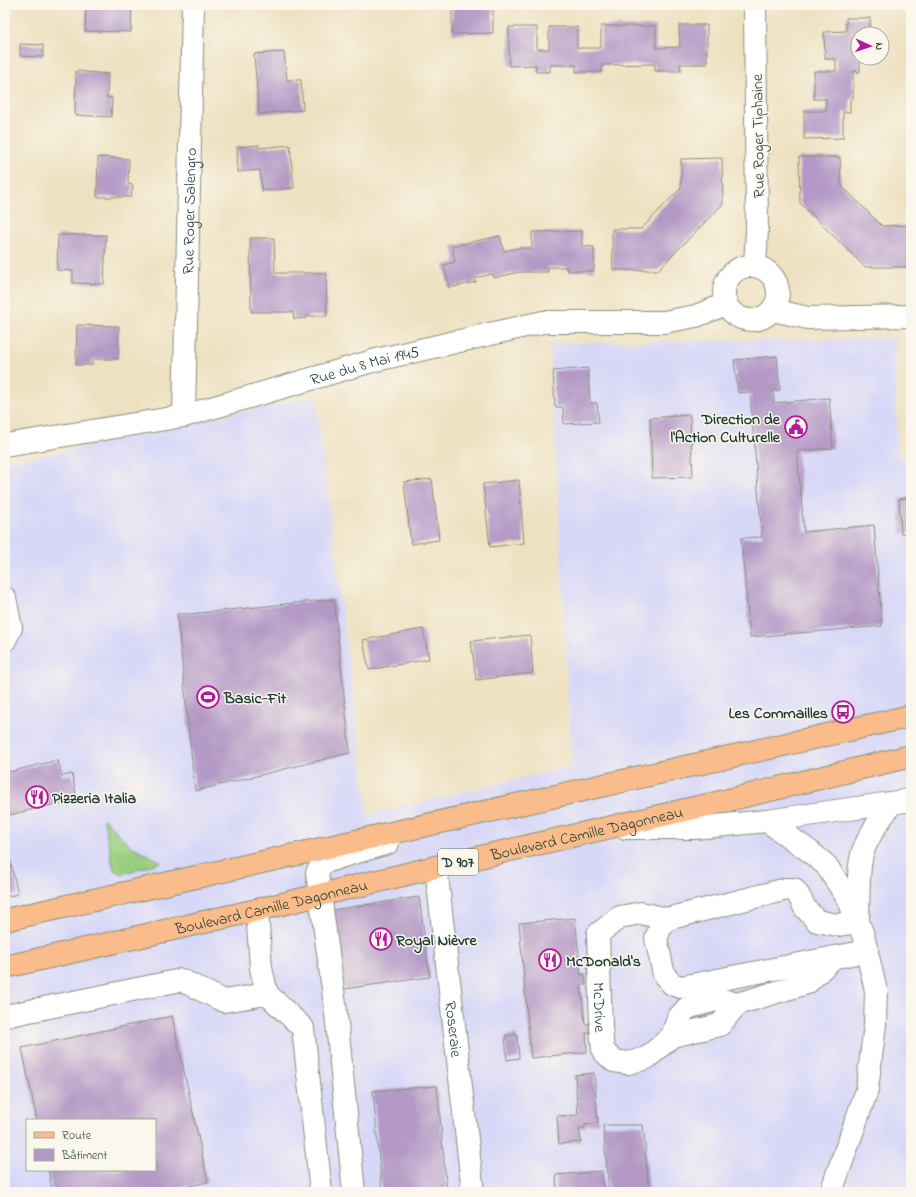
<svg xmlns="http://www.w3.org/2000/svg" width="916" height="1197" viewBox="0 0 916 1197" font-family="'Indie Flower',sans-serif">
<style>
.built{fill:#d7d7f8;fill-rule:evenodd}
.green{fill:#99ce7f;stroke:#5c865a}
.building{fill:#b499c6}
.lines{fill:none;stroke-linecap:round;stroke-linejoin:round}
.minor-casing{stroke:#868f7a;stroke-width:24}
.major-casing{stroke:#868f7a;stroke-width:24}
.minor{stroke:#fff;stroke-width:22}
.major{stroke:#fabc8b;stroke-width:22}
.labels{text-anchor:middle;stroke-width:3;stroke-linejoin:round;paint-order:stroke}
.shield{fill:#fbf7ec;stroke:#61756b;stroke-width:1}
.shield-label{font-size:15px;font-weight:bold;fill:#1f3d34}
.street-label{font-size:16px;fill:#1f3d34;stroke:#fbf7ec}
.poi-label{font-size:16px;font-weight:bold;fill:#1f3d34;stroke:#fbf7ec;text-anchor:start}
</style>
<rect width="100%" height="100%" fill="#fbf7ec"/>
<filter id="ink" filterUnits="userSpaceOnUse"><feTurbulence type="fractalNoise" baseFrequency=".025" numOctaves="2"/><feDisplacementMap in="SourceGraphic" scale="8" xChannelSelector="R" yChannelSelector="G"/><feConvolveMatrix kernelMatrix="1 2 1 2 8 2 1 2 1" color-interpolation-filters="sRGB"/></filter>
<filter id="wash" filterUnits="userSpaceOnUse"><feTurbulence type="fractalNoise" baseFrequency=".012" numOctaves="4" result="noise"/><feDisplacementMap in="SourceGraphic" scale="16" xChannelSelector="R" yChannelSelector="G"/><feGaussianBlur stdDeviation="0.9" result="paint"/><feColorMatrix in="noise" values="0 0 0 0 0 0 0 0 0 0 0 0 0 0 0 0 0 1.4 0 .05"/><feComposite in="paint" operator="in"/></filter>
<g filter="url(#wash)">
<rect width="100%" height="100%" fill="#eee1c1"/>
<path class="built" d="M895 338 897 455H911V1192H5V461L36 457 315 396 368 815 572 766 550 343ZM27 1120H155V1170H27Z"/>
<path class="green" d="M103 818 131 846 161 862 122 874 114 870Z"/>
<g id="blocks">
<g class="building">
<path d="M86 5H132L131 32 85 31Z"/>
<path d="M445 5H471V7L493 6V33L452 34V7H445Z"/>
<path d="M846 18H870V32H863V34H858V58H860V72L853 71V98L850 99V112H843V138L804 139V111H826V99H814V71H836V59H825L824 32 846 31Z"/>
<path d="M679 25H707V64H680L681 71H655V64L602 65V72H576V65H550V72H536V65L509 66V27H537V49H549V27H577V48H601V26H656V48L680 47Z"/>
<path d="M20 44 43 45V57L20 56Z"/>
<path d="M284 52 287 80H301L303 110 259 114 254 54Z"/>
<path d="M76 71 108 74 107 98H112L111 117 75 115Z"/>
<path d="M259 145V148L290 145 294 188 262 191 260 170 238 172 237 147Z"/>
<path d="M98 157 129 159 128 184 133 185 131 197H97Z"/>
<path d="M799 157H840L841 185 882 226 911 225V267H865L800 203Z"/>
<path d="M722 158 723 204 658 270H613L612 229H641L681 188V159Z"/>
<path d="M582 231V246L594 247V271H567V267H548V272H519L494 278 493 274 475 278 476 282 449 288 444 265 455 262 452 246 500 236 504 251 518 248H532V232Z"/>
<path d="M58 235H106L104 284 73 283V271L57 270Z"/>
<path d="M250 238H274L275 273H326L327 316H307V318L294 319 293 312H251Z"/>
<path d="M77 325 119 326 118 359H92V365H76Z"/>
<path d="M777 356 780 390 773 391 774 403 829 398 833 448 797 451 804 532 874 525 882 626 750 637 741 538 762 537 750 392 738 393 734 360Z"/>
<path d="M588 368 590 403H597L599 422 564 424 563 407H555L553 371Z"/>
<path d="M690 415 693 477 652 478 650 418Z"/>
<path d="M432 479 439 540 411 544 404 482Z"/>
<path d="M519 480 524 543 490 547 483 484Z"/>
<path d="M911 497V532L901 534 899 499Z"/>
<path d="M334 599 350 753 195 791 177 614H190Z"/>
<path d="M423 629 429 659 369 670 363 640Z"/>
<path d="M530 635 533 673 476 680 471 641Z"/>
<path d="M58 760 62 776 72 774 77 799 5 816V773Z"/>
<path d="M6 844 18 894 5 897V845Z"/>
<path d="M419 897 430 977 344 989 332 910Z"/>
<path d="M575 918 581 975 585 974 586 985H581L585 1024H589L590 1033H586L587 1052 531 1058 519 923Z"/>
<path d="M172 1016 208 1182 159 1192H53L48 1170H155V1120H37L22 1048Z"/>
<path d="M517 1034 519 1058 507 1060 505 1036Z"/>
<path d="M594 1073 598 1123 585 1125V1128H579L581 1142 559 1144 557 1116 578 1115 575 1075Z"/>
<path d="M437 1086 447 1192H382L373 1091Z"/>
<path d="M603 1125H643L649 1192H609Z"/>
<path d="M602 1171 604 1192H557L556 1175Z"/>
</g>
</g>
</g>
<g filter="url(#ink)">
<use href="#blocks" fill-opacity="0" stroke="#868f7a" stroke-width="1"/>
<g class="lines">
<g class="minor-casing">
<g id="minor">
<circle cx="751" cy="293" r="27"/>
<path d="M755 266 757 230 755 5"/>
<path d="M773 310 808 318 911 316"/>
<path id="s1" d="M184 416 193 5"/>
<path id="s2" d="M5 445 184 416 376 360 543 322H664L696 316 726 304"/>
<path d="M5 598 11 628 5 640"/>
<path d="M767 821 911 800"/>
<path d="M626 828H695L767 821 809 851 826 865 839 885 849 901 858 922 863 935 876 991 875 1024 867 1090 831 1192"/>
<path id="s3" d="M436 867 473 1192"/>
<path d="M257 910 261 968 267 994 303 1028 321 1192"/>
<path id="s4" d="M667 919 641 913 620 917 598 934 601 1027 603 1051 614 1061 628 1063 647 1058 672 1036 678 1018 687 1008 720 999 737 1004 807 983 834 957"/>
<path d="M858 919C859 899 857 869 863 851 870 833 881 818 892 803"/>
<path d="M858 922 837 925 817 921 805 908 799 896 794 889H787L667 919 660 929 656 938 664 975 672 984 681 987 867 951"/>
<path d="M5 1016 181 980 224 1001 267 994"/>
<path d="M672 1036 720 1025 737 1004"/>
<path d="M354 1192 335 1004 317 873 322 863 340 857 388 843"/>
</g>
</g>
<g class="major-casing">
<g id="major">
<path d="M5 920 911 716"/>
<path id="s5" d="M5 967 257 910 436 867 716 803 911 756"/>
</g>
</g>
<use href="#minor" class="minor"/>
<use href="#major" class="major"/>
</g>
</g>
<defs>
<g id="civic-ring" transform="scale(1.15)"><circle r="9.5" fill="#fbf7ec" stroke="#b5179e" stroke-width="1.5"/><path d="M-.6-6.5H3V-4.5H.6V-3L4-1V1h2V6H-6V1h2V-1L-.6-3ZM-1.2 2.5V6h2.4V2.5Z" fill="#b5179e"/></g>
<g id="stadium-ring" transform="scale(1.15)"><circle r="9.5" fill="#fbf7ec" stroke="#b5179e" stroke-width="1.5"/><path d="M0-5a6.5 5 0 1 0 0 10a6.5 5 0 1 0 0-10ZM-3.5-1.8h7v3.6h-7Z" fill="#b5179e"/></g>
<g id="bus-ring" transform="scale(1.15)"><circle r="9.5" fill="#fbf7ec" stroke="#b5179e" stroke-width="1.5"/><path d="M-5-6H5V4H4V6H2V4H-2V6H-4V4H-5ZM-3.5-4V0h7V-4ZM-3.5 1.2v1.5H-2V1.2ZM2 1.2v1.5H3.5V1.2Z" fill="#b5179e"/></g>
<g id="restaurant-ring" transform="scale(1.15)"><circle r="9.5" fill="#fbf7ec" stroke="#b5179e" stroke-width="1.5"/><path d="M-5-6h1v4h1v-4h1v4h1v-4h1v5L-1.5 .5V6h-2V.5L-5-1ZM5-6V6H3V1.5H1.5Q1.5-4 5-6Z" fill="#b5179e"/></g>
</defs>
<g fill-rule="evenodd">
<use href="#civic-ring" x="796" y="427"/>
<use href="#stadium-ring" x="208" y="697"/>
<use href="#bus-ring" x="843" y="712"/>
<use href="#restaurant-ring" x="37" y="797"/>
<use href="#restaurant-ring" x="381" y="939"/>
<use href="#restaurant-ring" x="550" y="960"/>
</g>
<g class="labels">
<rect class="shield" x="438" y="849" width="40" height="26" rx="3"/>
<g class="shield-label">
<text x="458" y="867">D 907</text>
</g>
<g class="street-label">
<text transform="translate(757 136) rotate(-91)" y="6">Rue Roger Tiphaine</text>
<text dy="6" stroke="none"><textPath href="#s1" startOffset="205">Rue Roger Salengro</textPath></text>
<text dy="6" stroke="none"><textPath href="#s2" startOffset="369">Rue du 8 Mai 1945</textPath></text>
<text dy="6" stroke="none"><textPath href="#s5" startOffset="597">Boulevard Camille Dagonneau</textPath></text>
<text dy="6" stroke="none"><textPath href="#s5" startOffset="273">Boulevard Camille Dagonneau</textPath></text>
<text dy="6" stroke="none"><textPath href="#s4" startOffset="149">McDrive</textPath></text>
<text dy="6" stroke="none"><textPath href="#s3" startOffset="163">Roseraie</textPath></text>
</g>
<g class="poi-label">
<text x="780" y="424" text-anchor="end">Direction de<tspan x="780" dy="18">l'Action Culturelle</tspan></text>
<text x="224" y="703">Basic-Fit</text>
<text x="828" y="718" text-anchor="end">Les Commailles</text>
<text x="52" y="803">Pizzeria Italia</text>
<text x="396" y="945">Royal Nièvre</text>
<text x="566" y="966">McDonald's</text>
</g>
</g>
<rect width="916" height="1197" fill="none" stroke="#fbf7ec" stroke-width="20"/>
<rect x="26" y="1119" width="130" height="52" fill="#fbf7ec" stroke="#a3ada2"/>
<rect x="34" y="1132" width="20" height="6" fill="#fabc8b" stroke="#a3ada2"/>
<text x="62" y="1139" font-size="12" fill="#1f3d34">Route</text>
<rect x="34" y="1149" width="20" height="12" fill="#b499c6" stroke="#a3ada2"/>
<text x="62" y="1159" font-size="12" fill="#1f3d34">Bâtiment</text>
<g transform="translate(870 46) rotate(93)"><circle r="19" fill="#fbf7ec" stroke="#a3ada2"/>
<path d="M0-3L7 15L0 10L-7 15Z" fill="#b5179e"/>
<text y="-6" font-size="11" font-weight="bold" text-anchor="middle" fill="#1f3d34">N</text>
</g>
</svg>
